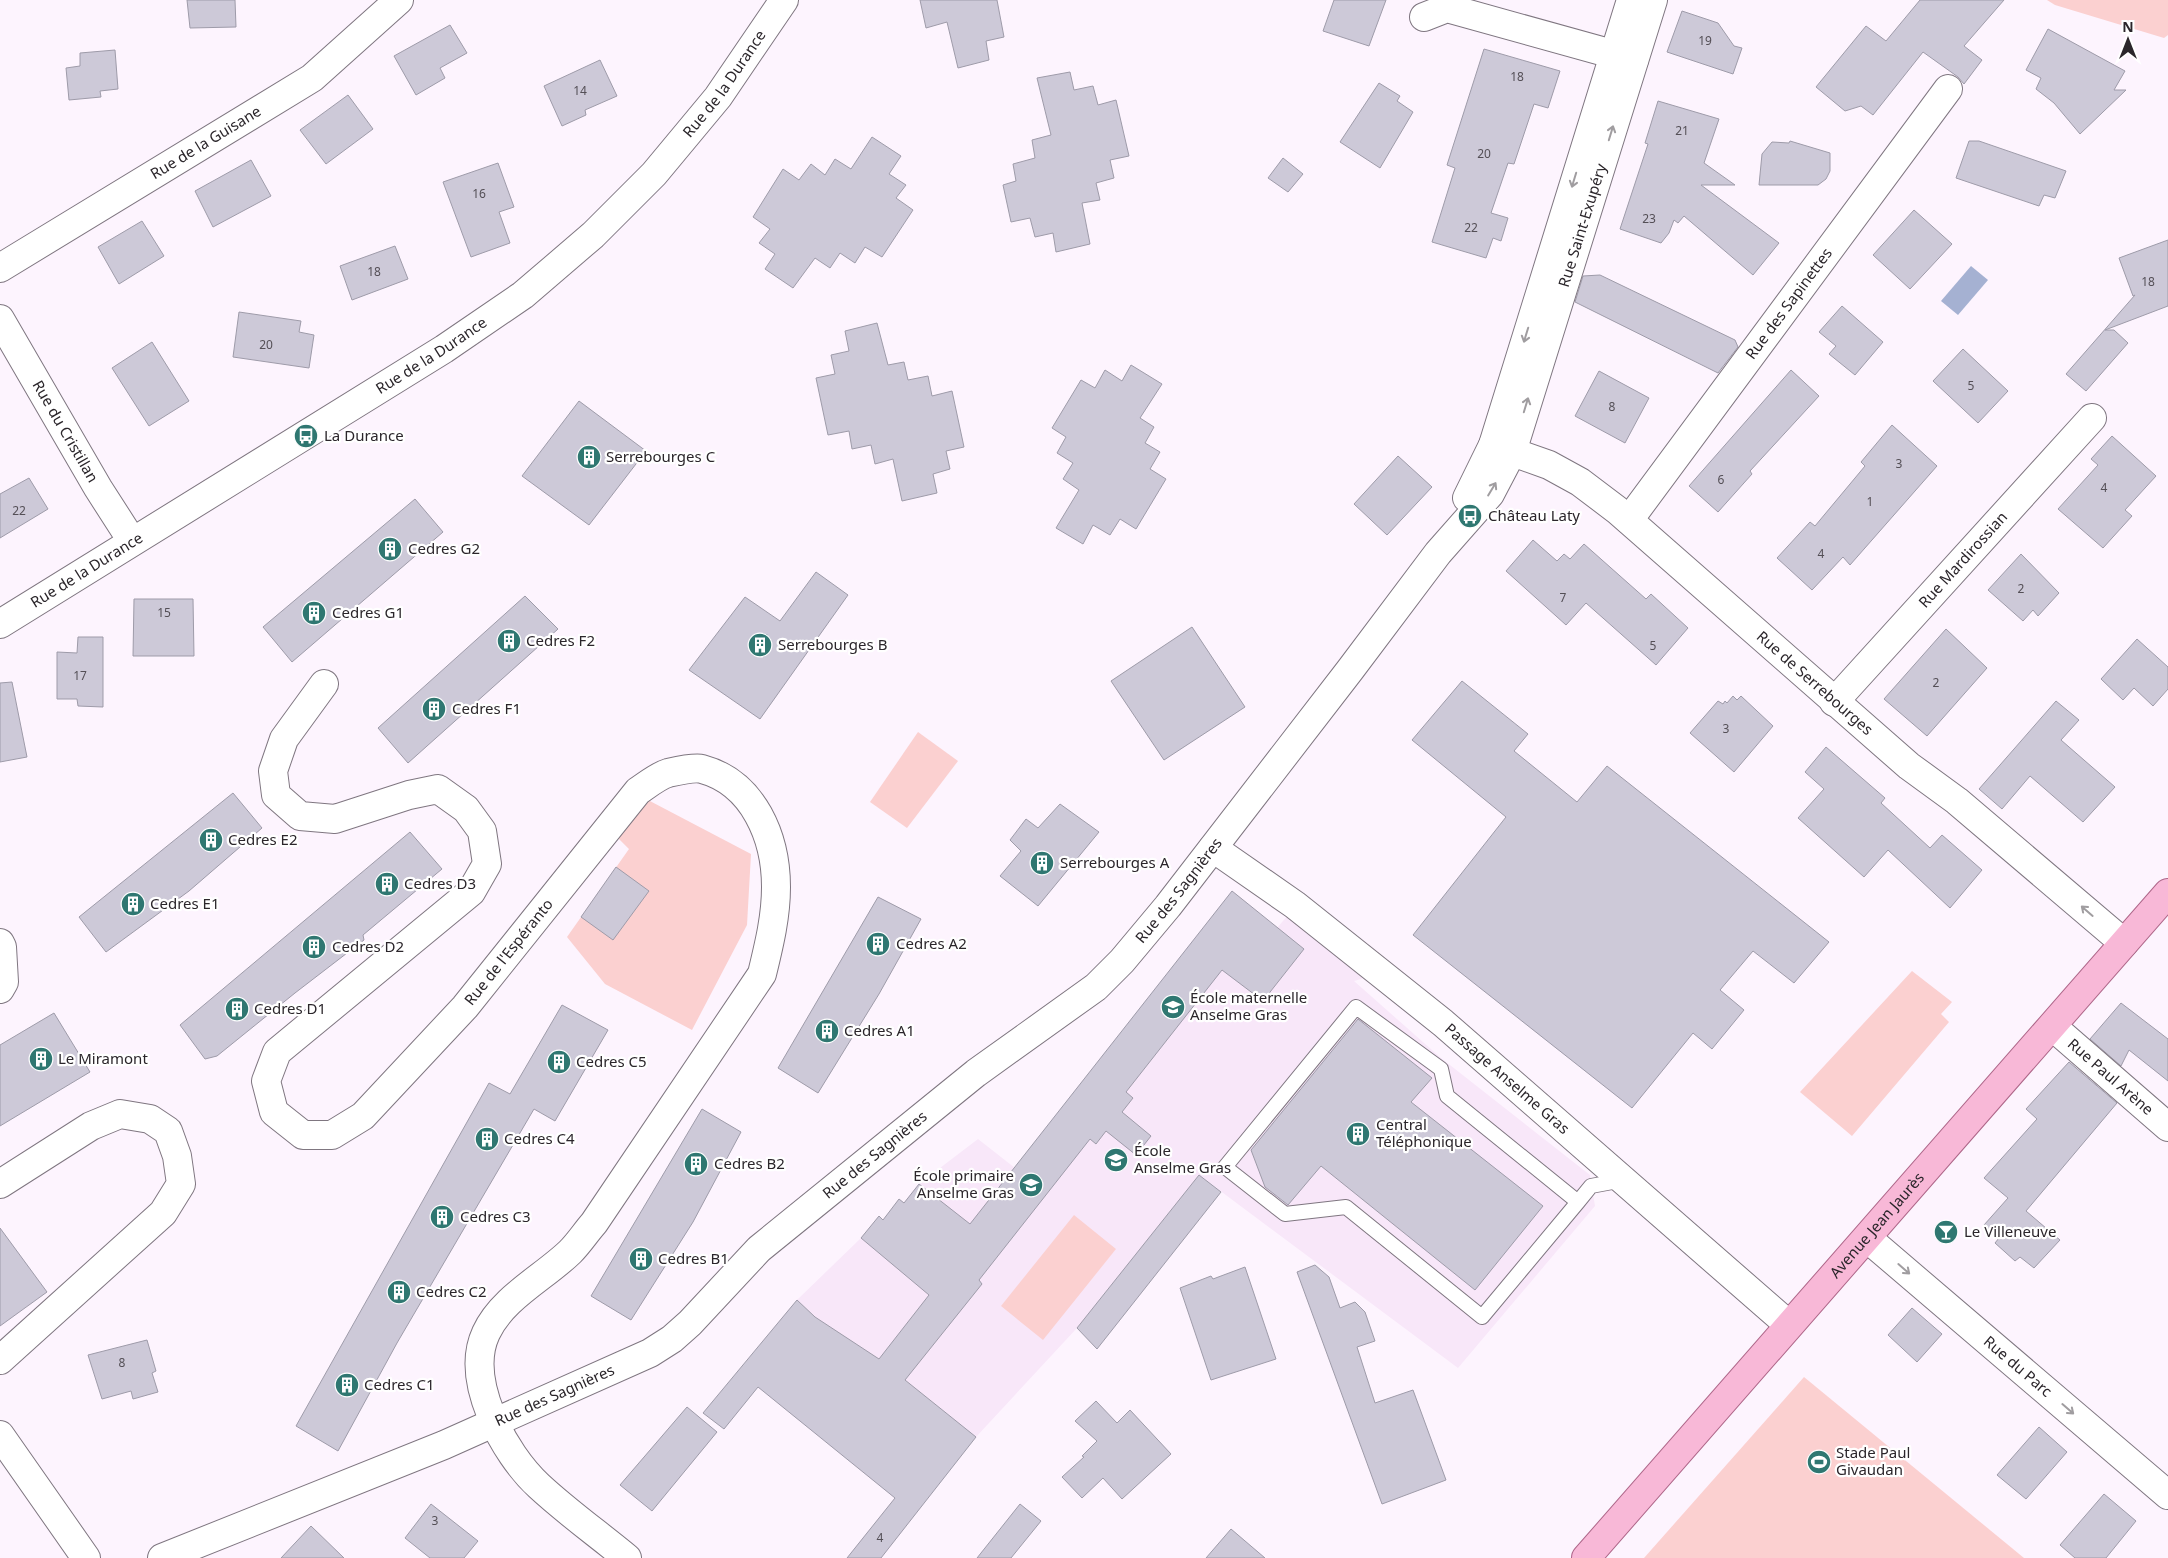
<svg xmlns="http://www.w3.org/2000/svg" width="2168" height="1558" viewBox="0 0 2168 1558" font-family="'Noto Sans',sans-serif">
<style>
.built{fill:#f8e7f9}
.green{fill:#fbd0d0}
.water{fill:#a5b1d2}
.building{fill:#cdc9d8;stroke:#9e9ba9}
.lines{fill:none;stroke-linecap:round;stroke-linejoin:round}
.lane-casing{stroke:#7f7680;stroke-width:16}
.street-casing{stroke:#7f7680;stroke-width:30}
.secondary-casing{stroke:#7f7680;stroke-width:30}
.primary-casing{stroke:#ae6689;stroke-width:30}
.lane{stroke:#fff;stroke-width:14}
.street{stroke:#fff;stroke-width:28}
.secondary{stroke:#fff;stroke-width:28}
.primary{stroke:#f8b8d7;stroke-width:28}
.oneway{stroke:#a09da0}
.labels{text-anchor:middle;stroke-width:4.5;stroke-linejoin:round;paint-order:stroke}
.number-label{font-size:12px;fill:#544f56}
.street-label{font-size:15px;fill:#2b262b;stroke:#fff}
.poi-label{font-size:15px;fill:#2b262b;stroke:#fff;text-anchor:start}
</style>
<rect width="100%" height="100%" fill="#fdf4fe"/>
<path class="built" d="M1232 891 1277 928 1289 914 1368 973 1361 979 1354 981 1441 1058 1590 1175 1595 1206 1458 1368 1199 1175 1077 1328 976 1437 879 1359 815 1317 797 1300 861 1238 879 1216 883 1220 899 1199 904 1203 919 1184 978 1139 1015 1168Z"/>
<g class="green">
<path d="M2047 0H2168V35L2164 38 2055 5Z"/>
<path d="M918 732 958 761 907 828 870 802Z"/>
<path d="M648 800 751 854 747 925 692 1030 605 984 567 937 629 849 618 838Z"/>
<path d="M1912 971 1952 1002 1941 1014 1949 1022 1852 1136 1800 1092Z"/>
<path d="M1074 1215 1116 1249 1043 1340 1001 1306Z"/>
<path d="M1804 1377 2024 1558H1644Z"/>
</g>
<path class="water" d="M1971 266 1988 280 1958 315 1941 301Z"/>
<g class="building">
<path d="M187 0H235L236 27 190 28Z"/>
<path d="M920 0H997L1004 37 986 41 989 60 958 68 947 22 926 28Z"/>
<path d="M1334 0H1386L1369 46 1323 31Z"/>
<path d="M1920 0H2004L1964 46 1982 60 1964 84 1958 77 1923 52 1873 115 1861 106 1845 111 1816 87 1866 26 1886 41Z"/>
<path d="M1682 11 1718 23 1734 46 1742 48 1733 74 1667 52Z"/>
<path d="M450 25 467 53 440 68 445 78 416 95 394 56Z"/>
<path d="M2048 29 2125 71 2114 90H2126L2080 134 2054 103 2036 89 2041 78 2026 70Z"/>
<path d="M1484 49 1560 71 1548 108 1534 104 1514 164 1508 163 1491 213 1508 218 1501 241 1493 238 1486 258 1432 242 1455 168 1447 165Z"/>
<path d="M115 50 118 89 100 91 101 97 69 100 66 68 80 66V53Z"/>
<path d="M600 60 617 96 585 110 586 115 562 126 544 86Z"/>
<path d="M1070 72 1074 90 1093 86 1098 105 1116 100 1129 156 1110 160 1114 178 1096 183 1100 200 1082 203 1090 244 1056 252 1053 233 1035 237 1030 218 1011 222 1003 185 1016 181 1013 164 1035 158 1032 140 1051 135 1037 78Z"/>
<path d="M1379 83 1400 96 1397 101 1413 112 1380 168 1340 142Z"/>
<path d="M348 95 373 129 326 164 300 130Z"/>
<path d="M1658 101 1719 119 1704 163 1735 185H1701L1779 243 1753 275 1684 216 1678 223 1674 220 1669 233 1661 243 1620 229 1648 144 1645 143Z"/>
<path d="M872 137 901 156 889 174 906 185 896 198 913 210 882 257 865 247 855 263 840 253 830 268 815 258 793 288 765 269 775 254 759 243 770 229 753 217 783 169 799 180 811 164 825 175 835 159 851 169Z"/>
<path d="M1790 141 1830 153V171L1826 179 1818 185H1759L1762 154 1772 142 1789 143Z"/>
<path d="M1969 141H1979L2066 171 2055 198 2044 195 2039 206 1956 178Z"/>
<path d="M1283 158 1303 174 1288 192 1268 178Z"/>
<path d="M251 160 271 196 213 227 195 191Z"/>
<path d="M498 163 514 207 499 212 510 243 471 257 443 182Z"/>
<path d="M1914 210 1952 244 1910 289 1873 255Z"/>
<path d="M142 221 164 256 119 284 98 247Z"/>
<path d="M2168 240V306L2105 330H2114L2128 343 2086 391 2066 374 2135 295 2133 296 2119 258Z"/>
<path d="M395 246 408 279 352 300 340 266Z"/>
<path d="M1600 275 1735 340 1738 347 1718 373 1575 302 1583 276Z"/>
<path d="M1842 306 1883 342 1855 375 1829 354 1836 346 1819 332Z"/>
<path d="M239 312 301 321 299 332 314 335 309 368 233 357Z"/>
<path d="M877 323 888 365 904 362 908 380 928 376 932 396 952 391 964 447 946 451 950 469 933 474 937 493 902 501 893 459 875 464 871 445 852 449 849 431 828 435 816 378 835 374 831 355 849 351 845 331Z"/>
<path d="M152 342 189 401 149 426 112 368Z"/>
<path d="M1963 349 2008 391 1978 423 1933 381Z"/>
<path d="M1131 365 1162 384 1140 418 1154 427 1145 443 1160 452 1150 469 1166 479 1136 529 1120 519 1110 535 1093 525 1083 544 1056 528 1079 490 1063 479 1073 463 1057 453 1066 437 1052 428 1081 380 1095 388 1105 370 1122 381Z"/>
<path d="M1791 370 1819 396 1750 471 1752 474 1718 512 1689 486Z"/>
<path d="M1599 371 1649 398 1625 443 1575 416Z"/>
<path d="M579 401 646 451 589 525 522 476Z"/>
<path d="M1892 425 1937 466 1850 565 1843 557 1812 590 1777 558 1810 522 1815 526 1865 466 1861 462Z"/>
<path d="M2112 436 2156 476 2125 510 2132 516 2103 548 2058 509 2098 465 2091 459Z"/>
<path d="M1398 456 1432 487 1387 535 1354 504Z"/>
<path d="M29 478 48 509 0 538V494Z"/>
<path d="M415 499 443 532 292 662 263 627Z"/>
<path d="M1533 540 1557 561 1564 554 1570 559 1584 544 1646 599 1651 594 1688 628 1656 665 1586 603 1566 625 1506 571Z"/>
<path d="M2021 554 2059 593 2038 616 2033 610 2023 621 1988 590Z"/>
<path d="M816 572 848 595 760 719 689 670 745 597 780 621Z"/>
<path d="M525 596 558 629 408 763 378 728Z"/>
<path d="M134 599H193L194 656H133Z"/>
<path d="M1192 627 1245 707 1164 760 1111 681Z"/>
<path d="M1946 629 1987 668 1927 736 1884 699Z"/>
<path d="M78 637H103V707L78 706 77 699H57V652L77 653Z"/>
<path d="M2137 639 2168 667V689L2153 706 2134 688 2123 700 2101 679Z"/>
<path d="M1462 681 1528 734 1514 751 1577 802 1607 766 1829 942 1794 983 1753 951 1720 990 1744 1010 1712 1049 1693 1033 1632 1108 1413 935 1506 817 1412 740Z"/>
<path d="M12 682 27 757 0 762V683Z"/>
<path d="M1733 696 1737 700 1741 696 1773 726 1734 772 1690 733 1718 701 1723 704 1725 701 1727 703Z"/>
<path d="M2056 701 2079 720 2061 740 2115 787 2083 822 2030 776 2002 809 1979 789Z"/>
<path d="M1826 747 1885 798 1881 803 1930 848 1942 835 1982 870 1950 908 1888 850 1864 877 1798 818 1824 789 1805 772Z"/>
<path d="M233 793 262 828 189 891 106 952 79 917Z"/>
<path d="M1060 804 1099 832 1038 906 1000 876 1021 851 1010 840 1026 819 1038 828Z"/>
<path d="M410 832 442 869 363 935 364 940 295 993 217 1056 205 1059 180 1025Z"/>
<path d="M616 867 649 891 613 940 581 917Z"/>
<path d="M1232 891 1304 949 1263 1001 1222 970 1126 1092 1133 1098 1122 1112 1151 1136 1136 1155 1106 1131 1096 1144 1090 1139 979 1280 982 1284 905 1380 976 1437 881 1558H847L895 1498 758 1387 724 1429 703 1413 797 1300 815 1317 879 1359 929 1295 861 1238 879 1216 883 1220 899 1199 904 1203 919 1184 970 1224Z"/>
<path d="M878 897 921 919 879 994 818 1093 778 1068Z"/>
<path d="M2121 1003 2168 1039V1081L2129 1050 2121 1066 2090 1039Z"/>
<path d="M562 1005 608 1030 555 1121 534 1109 397 1343 338 1451 296 1426 489 1083 510 1094Z"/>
<path d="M54 1013 90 1072 0 1126V1045Z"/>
<path d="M1358 1019 1432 1078 1411 1102 1543 1206 1475 1290 1321 1166 1288 1205 1265 1187 1251 1150Z"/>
<path d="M2069 1062 2117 1103 2026 1211 2060 1240 2034 1268 2020 1257 2015 1261 1995 1243 1999 1238 1984 1225 2008 1198 1984 1178 2037 1119 2026 1109Z"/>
<path d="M702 1109 741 1132 693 1222 631 1320 591 1296Z"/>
<path d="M1199 1175 1221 1192 1097 1349 1077 1328Z"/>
<path d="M0 1228 47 1292 0 1326Z"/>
<path d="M1315 1265 1329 1277 1340 1308 1355 1302 1365 1312 1375 1341 1357 1347 1375 1403 1413 1390 1446 1480 1382 1504 1297 1272Z"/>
<path d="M1245 1267 1276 1359 1211 1380 1180 1288 1211 1276 1213 1279Z"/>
<path d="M1912 1308 1942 1334 1917 1362 1888 1335Z"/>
<path d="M147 1340 156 1371 152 1373 158 1392 133 1399 131 1391 102 1399 88 1355Z"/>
<path d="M1096 1401 1117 1423 1130 1410 1171 1454 1122 1499 1103 1478 1082 1498 1062 1477 1084 1457 1082 1456 1097 1441 1075 1421Z"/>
<path d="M687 1407 717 1432 652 1511 620 1485Z"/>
<path d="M2039 1427 2067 1452 2026 1499 1997 1475Z"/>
<path d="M2104 1494 2136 1521 2106 1558H2075L2060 1545Z"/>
<path d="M431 1504 478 1541 464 1558H430L405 1538Z"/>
<path d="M1020 1504 1041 1521 1011 1558H977Z"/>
<path d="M311 1526 344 1558H281Z"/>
<path d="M1231 1529 1265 1558H1206Z"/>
</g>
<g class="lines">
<g class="lane-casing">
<path id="lane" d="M1578 1202 1447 1096 1441 1069 1356 1007 1225 1167 1285 1214 1346 1207 1482 1317 1578 1202 1591 1186 1623 1180"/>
</g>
<g class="street-casing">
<g id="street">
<path d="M1424 17 1447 8 1634 60"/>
<path id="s1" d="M0 268 312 78 399 0"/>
<path id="s2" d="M0 319 98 488 132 541"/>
<path id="s3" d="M1493 445 1549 465 1580 482 1617 510 1909 766 1957 801 2124 943"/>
<path id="s4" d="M1629 520 1948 89"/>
<path id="s5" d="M0 624 444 349 523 295 593 235 654 174 718 97 784 0"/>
<path id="s6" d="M324 684 284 739 273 771 276 795 300 816 335 819 409 795 438 789 466 809 482 831 487 864 471 892 277 1052 266 1081 274 1112 303 1135H332L363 1116 465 1007 638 791C647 785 658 776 668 773 677 771 694 767 702 769 754 783 776 838 776 887 776 917 769 945 762 974L594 1223C586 1232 579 1243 570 1252 543 1278 502 1298 486 1333 464 1380 504 1454 539 1486 567 1512 598 1534 627 1558"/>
<path id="s7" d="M1834 702 2092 418"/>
<path id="s8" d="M1213 848 1295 905 1443 1023 1789 1325"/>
<path d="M0 943 2 947 4 982 0 989"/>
<path id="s9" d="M2053 1027 2168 1127"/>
<path d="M0 1184 91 1126 120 1114 150 1119 168 1131 177 1156 181 1184 163 1213 0 1360"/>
<path id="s10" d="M1867 1238 2168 1495"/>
<path d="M0 1435 86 1558"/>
</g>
</g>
<g class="secondary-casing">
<g id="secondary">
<path d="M1467 498 1493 445 1631 0"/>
<path id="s11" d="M162 1558 444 1445 650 1353 672 1339 690 1323 759 1249 976 1073 1096 987 1122 961 1168 906 1350 670 1438 553 1490 494 1512 452 1653 0"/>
</g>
</g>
<g class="primary-casing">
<g id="primary">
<path id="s12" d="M1586 1558 2168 893"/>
</g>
</g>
<use href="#lane" class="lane"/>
<use href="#street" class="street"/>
<use href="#secondary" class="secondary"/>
<use href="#primary" class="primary"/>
</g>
<defs><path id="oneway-shaft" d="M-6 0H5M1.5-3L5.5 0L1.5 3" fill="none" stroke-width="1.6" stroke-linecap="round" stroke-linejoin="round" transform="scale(1.25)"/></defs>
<g class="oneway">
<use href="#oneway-shaft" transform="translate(1611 133) rotate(-73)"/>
<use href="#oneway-shaft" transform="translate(1574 180) rotate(107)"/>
<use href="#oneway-shaft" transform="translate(1526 335) rotate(107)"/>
<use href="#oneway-shaft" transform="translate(1526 405) rotate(-73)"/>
<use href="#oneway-shaft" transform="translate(1492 489) rotate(-59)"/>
<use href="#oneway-shaft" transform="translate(2087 911) rotate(-139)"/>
<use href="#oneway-shaft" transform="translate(1904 1269) rotate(41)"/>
<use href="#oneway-shaft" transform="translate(2068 1409) rotate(41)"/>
</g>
<defs>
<g id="bus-disc" transform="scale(1.25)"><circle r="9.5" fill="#2f7771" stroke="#fff"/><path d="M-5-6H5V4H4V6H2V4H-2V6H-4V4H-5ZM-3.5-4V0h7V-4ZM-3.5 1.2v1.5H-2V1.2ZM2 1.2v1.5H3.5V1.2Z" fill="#fff"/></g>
<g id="building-disc" transform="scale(1.25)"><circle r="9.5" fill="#2f7771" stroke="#fff"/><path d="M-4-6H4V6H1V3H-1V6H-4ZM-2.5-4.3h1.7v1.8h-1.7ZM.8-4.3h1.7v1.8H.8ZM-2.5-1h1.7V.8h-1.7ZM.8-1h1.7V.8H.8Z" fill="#fff"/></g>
<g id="school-disc" transform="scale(1.25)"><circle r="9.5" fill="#2f7771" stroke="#fff"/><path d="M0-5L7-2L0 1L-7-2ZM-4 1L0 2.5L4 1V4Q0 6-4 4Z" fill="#fff"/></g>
<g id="bar-disc" transform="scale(1.25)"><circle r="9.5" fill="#2f7771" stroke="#fff"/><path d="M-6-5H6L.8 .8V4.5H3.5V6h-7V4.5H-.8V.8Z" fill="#fff"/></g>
<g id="stadium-disc" transform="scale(1.25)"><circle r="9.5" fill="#2f7771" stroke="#fff"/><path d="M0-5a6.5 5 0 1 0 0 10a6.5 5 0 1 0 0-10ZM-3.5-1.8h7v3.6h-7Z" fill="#fff"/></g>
</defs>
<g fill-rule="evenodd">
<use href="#bus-disc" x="306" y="436"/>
<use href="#building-disc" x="589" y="457"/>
<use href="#bus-disc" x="1470" y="516"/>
<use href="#building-disc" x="390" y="549"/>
<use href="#building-disc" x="314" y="613"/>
<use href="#building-disc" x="509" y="641"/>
<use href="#building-disc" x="760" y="645"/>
<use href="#building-disc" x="434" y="709"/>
<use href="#building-disc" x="211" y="840"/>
<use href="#building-disc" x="1042" y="863"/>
<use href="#building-disc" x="387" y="884"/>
<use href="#building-disc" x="133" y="904"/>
<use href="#building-disc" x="878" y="944"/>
<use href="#building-disc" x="314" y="947"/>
<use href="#school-disc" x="1173" y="1007"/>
<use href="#building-disc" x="237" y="1009"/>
<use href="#building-disc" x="827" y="1031"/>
<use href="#building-disc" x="41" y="1059"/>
<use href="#building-disc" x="559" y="1062"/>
<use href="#building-disc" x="1358" y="1134"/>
<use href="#building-disc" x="487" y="1139"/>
<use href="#school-disc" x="1116" y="1160"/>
<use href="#building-disc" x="696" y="1164"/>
<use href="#school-disc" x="1031" y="1185"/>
<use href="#building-disc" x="442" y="1217"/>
<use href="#bar-disc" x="1946" y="1232"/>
<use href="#building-disc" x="641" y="1259"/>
<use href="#building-disc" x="399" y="1292"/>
<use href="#building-disc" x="347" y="1385"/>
<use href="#stadium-disc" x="1819" y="1462"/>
</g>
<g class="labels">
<g class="number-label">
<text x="1705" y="45">19</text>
<text x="1517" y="81">18</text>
<text x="580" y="95">14</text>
<text x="1682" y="135">21</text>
<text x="1484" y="158">20</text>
<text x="479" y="198">16</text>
<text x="1649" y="223">23</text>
<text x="1471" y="232">22</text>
<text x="374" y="276">18</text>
<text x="2148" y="286">18</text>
<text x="266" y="349">20</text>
<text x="1971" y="390">5</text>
<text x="1612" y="411">8</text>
<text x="1899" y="468">3</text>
<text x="1721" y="484">6</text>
<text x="2104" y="492">4</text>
<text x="1870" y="506">1</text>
<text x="19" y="515">22</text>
<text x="1821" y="558">4</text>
<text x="2021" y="593">2</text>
<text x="1563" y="602">7</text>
<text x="164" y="617">15</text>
<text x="1653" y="650">5</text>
<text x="80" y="680">17</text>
<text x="1936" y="687">2</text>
<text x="1726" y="733">3</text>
<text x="122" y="1367">8</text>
<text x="435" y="1525">3</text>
<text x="880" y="1542">4</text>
</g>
<g class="street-label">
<text dy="5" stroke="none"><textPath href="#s5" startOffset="911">Rue de la Durance</textPath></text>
<text dy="5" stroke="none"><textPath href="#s1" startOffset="241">Rue de la Guisane</textPath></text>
<text dy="5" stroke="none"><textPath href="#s11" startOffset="2024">Rue Saint-Exupéry</textPath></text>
<text dy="5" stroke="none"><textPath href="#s4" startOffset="269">Rue des Sapinettes</textPath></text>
<text dy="5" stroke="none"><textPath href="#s5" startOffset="508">Rue de la Durance</textPath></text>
<text dy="5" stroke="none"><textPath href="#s2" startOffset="130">Rue du Cristillan</textPath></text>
<text dy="5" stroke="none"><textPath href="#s7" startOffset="192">Rue Mardirossian</textPath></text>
<text dy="5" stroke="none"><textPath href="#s5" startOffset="102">Rue de la Durance</textPath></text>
<text dy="5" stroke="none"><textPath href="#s3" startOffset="404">Rue de Serrebourges</textPath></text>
<text dy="5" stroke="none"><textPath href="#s11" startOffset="1235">Rue des Sagnières</textPath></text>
<text dy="5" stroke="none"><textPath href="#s6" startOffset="1064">Rue de l'Espéranto</textPath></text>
<text dy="5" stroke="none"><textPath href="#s9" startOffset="76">Rue Paul Arène</textPath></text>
<text dy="5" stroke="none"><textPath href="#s8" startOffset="374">Passage Anselme Gras</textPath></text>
<text dy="5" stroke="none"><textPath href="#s11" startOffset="830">Rue des Sagnières</textPath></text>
<text dy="5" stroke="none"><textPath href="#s12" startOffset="442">Avenue Jean Jaurès</textPath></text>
<text dy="5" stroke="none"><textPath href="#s10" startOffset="198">Rue du Parc</textPath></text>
<text dy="5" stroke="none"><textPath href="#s11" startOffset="425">Rue des Sagnières</textPath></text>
</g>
<g class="poi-label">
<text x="324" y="441">La Durance</text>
<text x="606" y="462">Serrebourges C</text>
<text x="1488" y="521">Château Laty</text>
<text x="408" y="554">Cedres G2</text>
<text x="332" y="618">Cedres G1</text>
<text x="526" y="646">Cedres F2</text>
<text x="778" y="650">Serrebourges B</text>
<text x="452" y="714">Cedres F1</text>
<text x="228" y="845">Cedres E2</text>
<text x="1060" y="868">Serrebourges A</text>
<text x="404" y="889">Cedres D3</text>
<text x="150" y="909">Cedres E1</text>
<text x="896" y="949">Cedres A2</text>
<text x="332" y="952">Cedres D2</text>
<text x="1190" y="1003">École maternelle<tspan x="1190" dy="17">Anselme Gras</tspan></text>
<text x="254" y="1014">Cedres D1</text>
<text x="844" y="1036">Cedres A1</text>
<text x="58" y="1064">Le Miramont</text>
<text x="576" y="1067">Cedres C5</text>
<text x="1376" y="1130">Central<tspan x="1376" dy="17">Téléphonique</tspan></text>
<text x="504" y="1144">Cedres C4</text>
<text x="1134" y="1156">École<tspan x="1134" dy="17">Anselme Gras</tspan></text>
<text x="714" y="1169">Cedres B2</text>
<text x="1014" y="1181" text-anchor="end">École primaire<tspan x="1014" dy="17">Anselme Gras</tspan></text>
<text x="460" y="1222">Cedres C3</text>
<text x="1964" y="1237">Le Villeneuve</text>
<text x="658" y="1264">Cedres B1</text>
<text x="416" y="1297">Cedres C2</text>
<text x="364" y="1390">Cedres C1</text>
<text x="1836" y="1458">Stade Paul<tspan x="1836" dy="17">Givaudan</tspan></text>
</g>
</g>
<g transform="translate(2128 40)" stroke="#ffffff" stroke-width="4" paint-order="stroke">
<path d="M0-4L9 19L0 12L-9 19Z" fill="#2b262b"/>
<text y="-8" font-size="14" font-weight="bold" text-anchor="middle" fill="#2b262b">N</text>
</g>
</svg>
